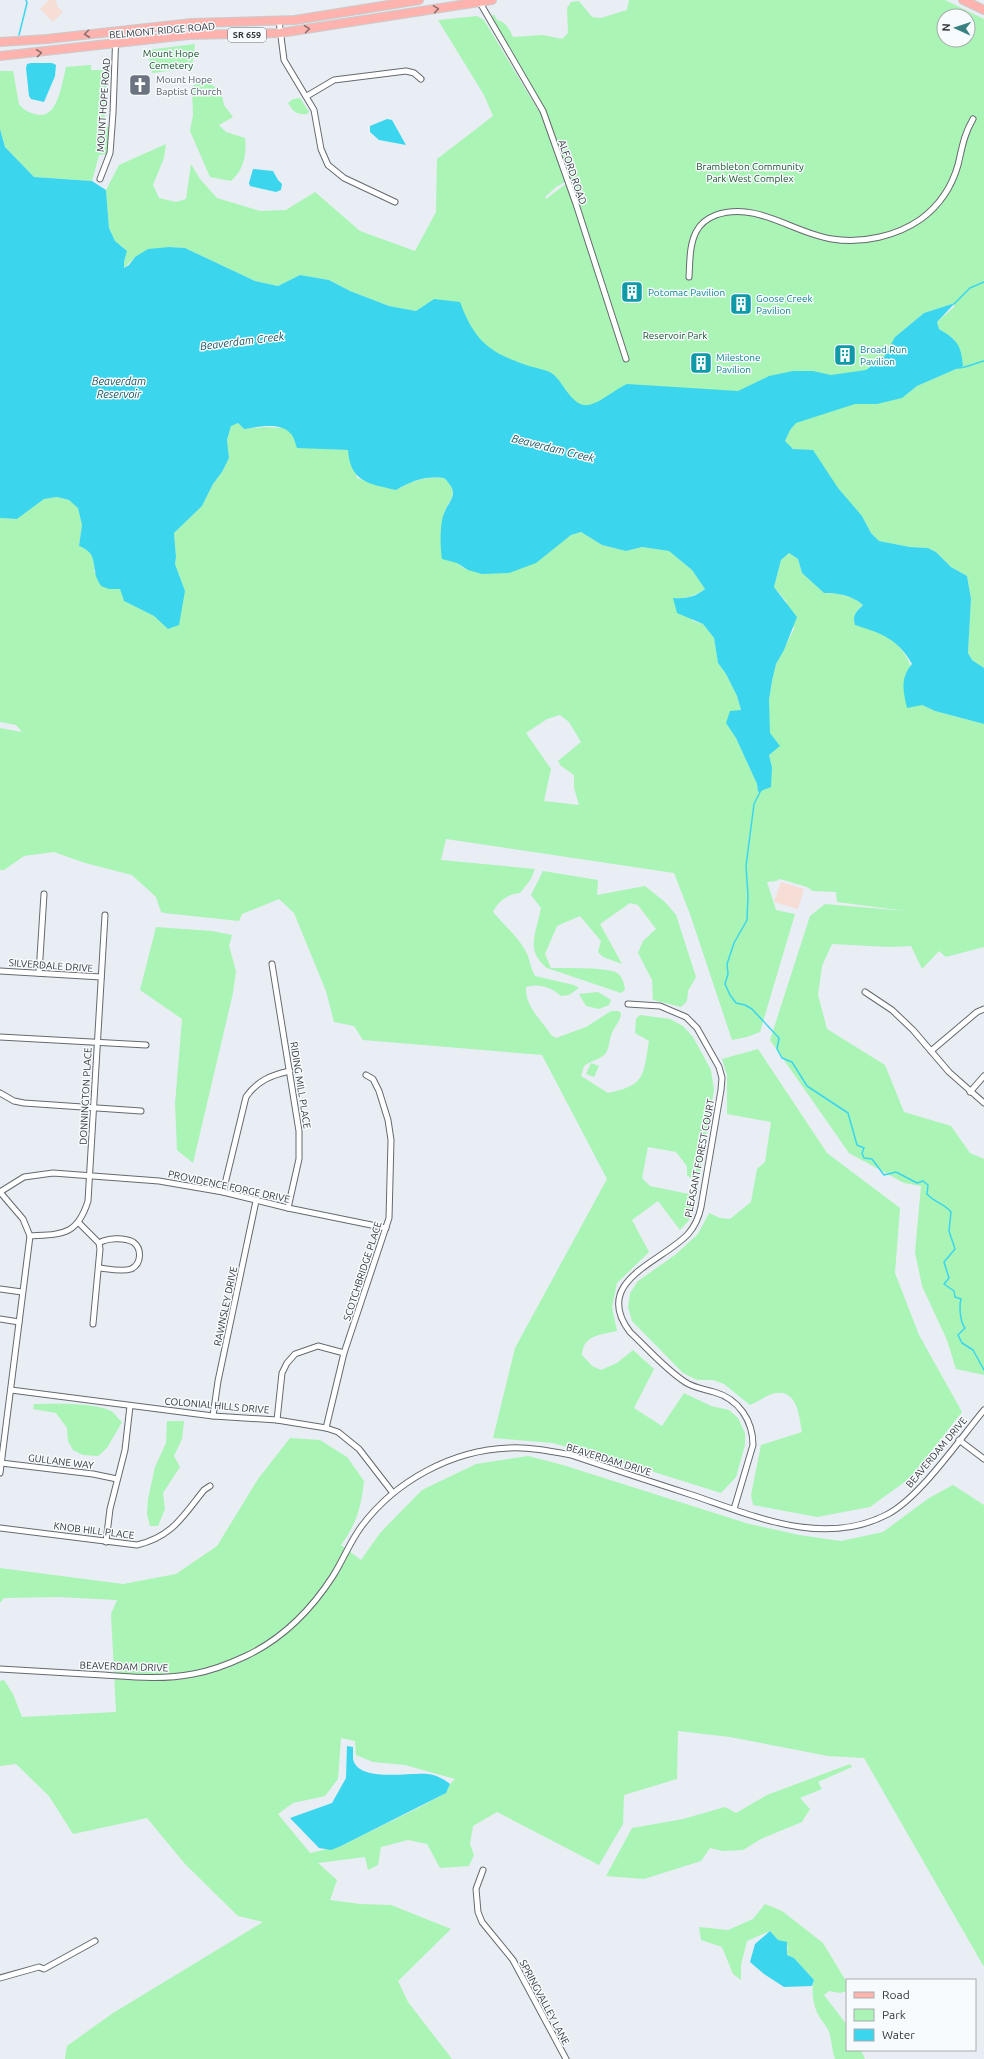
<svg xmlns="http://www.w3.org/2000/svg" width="984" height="2059" viewBox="0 0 984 2059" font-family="Ubuntu,sans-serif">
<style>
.industrial{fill:#f6ddd6}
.green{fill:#aaf4b5;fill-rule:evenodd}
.water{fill:#3bd6ee}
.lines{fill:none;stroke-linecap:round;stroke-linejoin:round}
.stream{stroke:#3bd6ee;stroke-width:1.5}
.street-casing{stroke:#656a6f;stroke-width:7}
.primary-casing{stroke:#cacbcc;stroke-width:10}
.street{stroke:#fff;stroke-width:5}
.primary{stroke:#feb3ae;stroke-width:8}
.oneway{stroke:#8f6e6e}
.labels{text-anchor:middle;stroke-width:3;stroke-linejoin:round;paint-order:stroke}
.shield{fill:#f7fbfe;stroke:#6e7174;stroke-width:1}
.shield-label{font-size:9px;font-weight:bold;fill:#343639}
.street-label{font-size:10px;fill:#343639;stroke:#f7fbfe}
.park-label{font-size:10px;fill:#175327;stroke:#f7fbfe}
.worship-label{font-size:10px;fill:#5b616d;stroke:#f7fbfe;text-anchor:start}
.culture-label{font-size:10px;fill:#0d838f;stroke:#f7fbfe;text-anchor:start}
.water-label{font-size:11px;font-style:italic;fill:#17555f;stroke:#f7fbfe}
</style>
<rect width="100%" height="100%" fill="#e8eef4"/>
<g class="industrial">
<path d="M49 0H56L57 6 63 12 53 22 40 9Z"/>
<path d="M781 882 804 889 798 909 774 902Z"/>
</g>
<g class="green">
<path d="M629 0H945L984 19V668L972 660 968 653 971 599 967 576 951 567 936 552 928 548 910 547 879 541 871 533 862 516 801 450C793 449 789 448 785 441L788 434 563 427 434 299 416 311 389 306 350 291 329 280 300 275 278 286 255 281 185 248 169 247 135 257 124 268V262L127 251 115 241 109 228 106 190 119 165 166 144 164 158 153 185 159 198 176 202 186 199 191 164 200 179 217 198 260 211 286 210 315 192 360 231 415 251 436 212 437 159 493 116 484 95 438 20 477 16 484 20 538 110 542 104 496 25 492 16 494 14 497 20C506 22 509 29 513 37L543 35 562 39 568 33 567 8 571 2 579 1 592 17 601 18 627 10ZM944 16H968V40H944ZM560 169 567 183 546 199 545 197 556 187 565 182ZM955 303 954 307 937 322 939 329 954 339 963 366 917 386 904 396 895 337 924 313Z"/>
<path d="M195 44 192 68 152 73 147 50Z"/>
<path d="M91 65V70H108L104 125 110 128 107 154 99 155 92 181 34 177 5 147 0 129V71H13L19 104C23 110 28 112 35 114 58 122 62 82 66 67Z"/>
<path d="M200 77 221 91 224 105 233 117 219 125 226 132 245 138C247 153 244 170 231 181L210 177 190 131 193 115 192 88Z"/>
<path d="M300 98 309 112 307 114C297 115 293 112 288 103L293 99Z"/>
<path d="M238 423 244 429 265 427 283 428 328 449 349 450 357 478 376 485 396 490C414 480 424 477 444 478 462 495 447 500 443 516 440 527 450 555 457 563 460 566 464 568 468 570L557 545 571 535 581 532 602 545 626 551 642 547 669 551 692 570 705 589C694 596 687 599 673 598L693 621 703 624 714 638 718 663 726 674 737 696 741 711 726 723 736 738 757 784 758 792 772 767 769 755V700L772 681 776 664 794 629 786 601 774 587 781 560 789 553 798 559 802 573 824 593C839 593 852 596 863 605 856 611 852 615 855 625 863 627 872 628 879 632 911 648 914 674 922 705L935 711 984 724V947L946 957 939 951 922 969 911 946 889 947 832 944 822 966 818 995 827 1029 885 1065 904 1112 951 1126 970 1153 984 1159V1375L956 1369 947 1340 922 1286 915 1252 921 1186 904 1183 849 1153 770 1040 810 916 825 904 906 911 837 902 836 892 813 891 807 887 780 879 776 881 767 882 776 910 795 914 760 1032 747 1037 732 1040 690 914 674 873 446 839 441 860 535 869 531 879 520 893C508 894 498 901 493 912 503 924 517 936 525 950 530 958 530 967 535 976L574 985 579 988 569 995 561 996C551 987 539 983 526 987 525 1007 541 1019 551 1035L556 1038 586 1027 611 1011H618L621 1013C621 1022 613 1027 611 1036 609 1041 609 1050 605 1054 601 1059 590 1061 584 1066L581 1076 608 1093C646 1085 643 1076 649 1041L635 1033 636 1019 640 1015 670 1019 683 1026 693 1037 711 1070 714 1090 699 1178 693 1180 687 1175V1166L676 1152 648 1147 642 1178 650 1186 694 1195 689 1220 680 1230 658 1201 632 1220 649 1252 617 1283 612 1307 617 1331C600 1335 583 1335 582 1355L592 1366 601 1370 617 1363 633 1350 654 1369 634 1408 662 1426 684 1393 711 1406 729 1410 738 1418 745 1433V1445L736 1477 721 1493 635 1466 553 1443 493 1438 515 1348 607 1179 542 1055 363 1040 354 1026 334 1022 326 991 294 913 279 899 242 914 239 921 164 913 161 912 156 897 132 875 85 863 54 852 24 856 4 870H0V728L22 732 16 725 0 722V518L17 519 44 499 57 497 69 500 78 507 82 525 79 546C92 551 95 559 94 572L109 589 120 588 124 601 154 616 168 629 185 591 175 564 176 557 174 533 202 506 213 484 222 472 229 458 227 440 231 425ZM560 715 569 722 581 742 558 761 561 766 574 775V788L579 805 544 801 551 769 526 733 547 719Z"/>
<path d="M543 871 598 880 597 895 645 886 665 902 676 915 696 977 688 991 687 1001 681 1007 653 1000 652 980 638 953 643 941 656 929 638 905 630 903 600 924 622 964 603 957 598 952 601 941 580 916 557 926 545 954 551 968C564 968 608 967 617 973 623 977 624 984 625 990L621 993 547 968C525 950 536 934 541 908L531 895Z"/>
<path d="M156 927 212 931 232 935 229 946 236 971 233 993 193 1163 177 1150 175 1104 182 1019 140 990Z"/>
<path d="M598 992 611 1000 609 1005 599 1009 586 1006 579 994Z"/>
<path d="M758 1049 827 1153 900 1208 895 1273 919 1335 962 1412 910 1478 870 1507 817 1517 753 1505 751 1495 761 1445 802 1432C799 1417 798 1390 776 1393 768 1394 758 1402 750 1405L724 1384 713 1380H697L683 1373 632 1321 628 1307 630 1293 638 1281 675 1255 698 1234 709 1213 720 1218 730 1219 751 1202 757 1169 765 1162 771 1122 727 1114V1075L722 1059Z"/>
<path d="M591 1063 599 1066 594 1077 586 1074Z"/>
<path d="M34 1404C55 1404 92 1402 111 1411 115 1413 118 1419 122 1422L107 1448 98 1456 83 1455 73 1450 68 1441 67 1428 56 1413 33 1409Z"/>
<path d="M167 1421H184L182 1439 174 1456 180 1467 163 1493 165 1509 158 1526H150L147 1514 148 1499 155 1467 166 1443Z"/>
<path d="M290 1438 320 1440 347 1457 364 1481C361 1507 357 1523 341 1545L361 1560 380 1533 422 1490 476 1464 528 1456 563 1465 749 1524 799 1535 841 1541 883 1532 929 1498 953 1485 984 1505V1967L864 1758 828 1756 730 1737 678 1731 677 1779 624 1795 623 1824 599 1865 497 1812 473 1826 470 1844 474 1855 469 1866 440 1868 427 1844 408 1840 381 1847 378 1865 368 1870 365 1857 318 1863 337 1880 330 1900 360 1904 391 1905 451 1929 398 1981 408 2002 452 2059H65L67 2046 113 2013 263 1922 238 1916 185 1864 147 1818 73 1834 49 1796 16 1764 0 1766V1681L4 1680 13 1694 22 1717 116 1712 111 1614 117 1600 59 1597 4 1598 0 1603V1568L123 1584 176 1574 217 1546 258 1479ZM341 1738 355 1741 356 1755 373 1762 405 1765 455 1779 450 1784 446 1793 418 1808 341 1846 310 1853 278 1814 293 1803 325 1796 338 1779Z"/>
<path d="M850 1764 852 1767 818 1782 822 1789 800 1798 810 1809 802 1822 761 1839 743 1850 723 1851 710 1848 701 1861 644 1879 606 1876 632 1828 683 1819 725 1807 736 1813 767 1795Z"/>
<path d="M765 1904 782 1911 823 1943 846 1981 847 1991 840 1993 829 1991 824 1995 847 2025V2050H861L865 2059H835C832 2051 832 2043 830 2035 829 2028 822 2022 819 2016 813 2006 811 1990 814 1980L794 1958 787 1955 788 1946 778 1940 770 1931 747 1941 741 1965V1980L733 1974 722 1947 701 1940 699 1927 728 1930 753 1919Z"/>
</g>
<g class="water">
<path d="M31 63H52L56 65 55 76 44 102 31 99 29 96 26 68 27 64Z"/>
<path d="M387 119 392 120 406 145 379 140 370 132V126Z"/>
<path d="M0 129 5 147 34 177 92 181 106 190 109 228 115 241 127 251 124 262V268L129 265 135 257 148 249 169 247 185 248 255 281 278 286 300 275 329 280 350 291 389 306 416 311 434 299 460 302C475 342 490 353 529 366 536 368 549 370 554 375 563 383 571 403 584 405 596 407 615 389 627 384L738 391 769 376 793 371H813L831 375 866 370 884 357 895 337 924 313 955 303 937 322 939 329C957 340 961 344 963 366L917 386 902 398 877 404H855L796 423 790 430 785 441 793 449 813 450 838 488 862 516 871 533 879 541 910 547 928 548 936 552 951 567 967 576 971 599 968 653 972 660 984 668V724L935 711 922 705 907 708C903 691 900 678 912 664 898 639 881 633 855 625 852 615 856 612 863 605 851 595 838 593 824 593L802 573 798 559 789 553 781 560 774 587 797 617 784 650 776 664 772 681 769 700 770 733 780 746 769 755 772 767 771 787 758 792 757 784 736 738 726 723 730 711 741 710 737 696 726 674 718 663 714 638 703 624 677 613 673 598C686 599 695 597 705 589L692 570 669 551 642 547 626 551 602 545 581 532 571 535 536 563 509 573 482 574 468 570 457 563 442 559C440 548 440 526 443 516 448 500 462 495 444 478 424 476 414 480 396 490 369 484 350 482 348 450L297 448C295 443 294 436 290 433 280 422 257 427 244 429L238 423 231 426 227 440 229 458 222 472 213 484 202 506 174 533 176 557 175 564 185 591 179 625 168 629 154 616 124 601 120 589H109L101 586C98 581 95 576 95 571 93 557 93 552 79 546L82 525 78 508 69 500 57 497 44 499 17 519 0 518Z"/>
<path d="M253 169 273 171 278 180 282 184 281 190 276 192 250 186 249 183Z"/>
<path d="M347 1746 353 1747C353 1750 353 1755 353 1759 358 1783 410 1772 428 1774 436 1775 444 1779 450 1784L446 1793 341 1846 331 1850 319 1848 290 1818 332 1803 346 1778Z"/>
<path d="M770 1931 778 1940 787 1942V1955L794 1958 814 1980 812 1986 784 1987 764 1974 750 1962 755 1944Z"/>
</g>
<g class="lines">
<g class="stream">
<path d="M19 35 27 3 26 0"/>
<path d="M954 304 970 288 984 282"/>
<path d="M957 368C968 368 974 363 984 361"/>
<path d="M762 788 754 804 746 866 748 896 747 920 734 943 727 964 728 974 725 984 730 995 736 1003 745 1005 752 1009 779 1038 777 1049 782 1058 792 1062 807 1086 848 1113 857 1145 864 1148 862 1153 864 1158 872 1159 884 1175 896 1172 917 1183 923 1181 928 1185 927 1194C935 1203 944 1203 951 1212L949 1231 955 1249 944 1262 949 1278 944 1284 954 1291 955 1297 961 1299C959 1306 960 1322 965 1328L958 1335 962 1343 973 1350 984 1370"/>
</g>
<g class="street-casing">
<g id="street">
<path d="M479 1 543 111 576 204 626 359"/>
<path d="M279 21 284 60 314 110 321 149 328 165 344 178 395 202"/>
<path d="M307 96 334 80 406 71 414 73 421 79"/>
<path d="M100 179 110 153 113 113 116 31"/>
<path d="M689 277C690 263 689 246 696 232 700 224 708 218 716 215 757 201 793 233 832 239 862 244 897 236 921 219 940 205 952 186 958 165 962 148 964 134 973 119"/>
<path d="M272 964 299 1131V1159L288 1208"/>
<path d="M0 971 101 977"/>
<path d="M39 973 44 894"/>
<path d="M865 992 892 1010 913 1030 949 1072 984 1103"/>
<path d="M628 1004 660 1006 686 1017 697 1028 719 1067 722 1078 721 1090 701 1207C699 1217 696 1225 688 1234 662 1262 591 1281 630 1332 648 1349 665 1369 685 1382 694 1388 704 1389 714 1392 739 1399 753 1421 753 1445L734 1509"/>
<path d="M0 1037 146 1045"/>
<path d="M931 1051 977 1012 984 1009"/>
<path d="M970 1092 984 1076"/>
<path d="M0 1093 14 1101 24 1103 141 1111"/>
<path d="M0 1192 24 1177 53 1173 159 1181 223 1192 288 1208 386 1228"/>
<path d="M223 1192 246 1097C257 1081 271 1075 290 1071"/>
<path d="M79 1223 99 1243 100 1249 93 1324"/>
<path d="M30 1236C62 1234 77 1236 88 1201L105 915"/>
<path d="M99 1243C107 1238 124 1237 133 1242 142 1248 142 1264 131 1269 122 1272 109 1269 99 1268"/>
<path d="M0 1289 22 1292"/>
<path d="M0 1319 19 1322"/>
<path d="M11 1390 213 1416 277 1420 326 1428 338 1432 359 1449 393 1493"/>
<path d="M213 1416 218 1381 256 1201"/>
<path d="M277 1420 282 1373 287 1363 295 1354 318 1346 344 1353"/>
<path d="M326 1428 344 1353 389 1218 391 1140 388 1120 379 1091 373 1079 366 1075"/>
<path d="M959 1440 984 1459"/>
<path d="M1 1463 93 1474 117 1479"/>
<path d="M0 1473 30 1236 23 1219 0 1192"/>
<path d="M0 1528 137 1545C172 1537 183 1516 204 1490L210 1486"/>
<path d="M106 1542 110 1509 125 1450 130 1406"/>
<path d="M0 1669C34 1671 69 1673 103 1675 133 1677 163 1680 193 1674 211 1671 229 1664 246 1656 282 1639 311 1610 333 1576 343 1560 350 1542 361 1527 395 1481 452 1450 509 1448 530 1447 550 1451 571 1455 612 1469 652 1482 692 1495 754 1516 824 1548 888 1514 921 1496 959 1440 984 1410"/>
<path d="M483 1870 476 1889 478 1912 482 1922 513 1960 566 2059"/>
<path d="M0 1978 39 1967 44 1969 95 1941"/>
</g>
</g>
<g class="primary-casing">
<g id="primary">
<path d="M963 0 984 10"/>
<path d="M0 42 47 39 192 23 295 20 419 0"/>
<path d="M0 56 188 35 280 33 492 0"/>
</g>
</g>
<use href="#street" class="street"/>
<use href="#primary" class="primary"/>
</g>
<defs><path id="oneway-chevron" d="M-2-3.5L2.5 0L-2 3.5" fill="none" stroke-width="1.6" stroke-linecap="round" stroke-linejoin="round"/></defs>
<g class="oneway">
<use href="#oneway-chevron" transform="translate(436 9) rotate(-9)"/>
<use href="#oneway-chevron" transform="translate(307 29) rotate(-8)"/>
<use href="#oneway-chevron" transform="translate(87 34) rotate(173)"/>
<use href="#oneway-chevron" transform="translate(39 53) rotate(-7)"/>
</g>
<defs>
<g id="church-square" transform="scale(1.15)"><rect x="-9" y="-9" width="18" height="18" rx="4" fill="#6b7280" stroke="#f7fbfe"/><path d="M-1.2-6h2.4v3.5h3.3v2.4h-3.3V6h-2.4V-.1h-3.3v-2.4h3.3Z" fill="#fff"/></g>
<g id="building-square" transform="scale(1.15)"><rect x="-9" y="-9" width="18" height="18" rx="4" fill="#0f9aa8" stroke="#f7fbfe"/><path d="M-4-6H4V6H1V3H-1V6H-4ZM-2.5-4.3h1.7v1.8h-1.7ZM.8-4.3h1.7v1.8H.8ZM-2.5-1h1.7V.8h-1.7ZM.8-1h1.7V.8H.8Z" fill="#fff"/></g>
</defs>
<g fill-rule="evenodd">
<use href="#church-square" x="140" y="85"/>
<use href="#building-square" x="632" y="292"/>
<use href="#building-square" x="741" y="304"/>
<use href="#building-square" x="845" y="355"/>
<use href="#building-square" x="701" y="363"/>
</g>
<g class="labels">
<rect class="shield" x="228" y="28" width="38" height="14" rx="3"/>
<g class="shield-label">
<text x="247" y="38">SR 659</text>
</g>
<g class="street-label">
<text transform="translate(162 30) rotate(-5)" y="4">BELMONT RIDGE ROAD</text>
<text transform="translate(103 105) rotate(-86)" y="4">MOUNT HOPE ROAD</text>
<text transform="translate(573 172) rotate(71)" y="4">ALFORD ROAD</text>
<text transform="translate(51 965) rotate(4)" y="4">SILVERDALE DRIVE</text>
<text transform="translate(301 1085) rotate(81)" y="4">RIDING MILL PLACE</text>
<text transform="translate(85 1096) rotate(-87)" y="4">DONNINGTON PLACE</text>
<text transform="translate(699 1158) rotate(-79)" y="4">PLEASANT FOREST COURT</text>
<text transform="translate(229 1186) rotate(12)" y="4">PROVIDENCE FORGE DRIVE</text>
<text transform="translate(362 1271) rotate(-72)" y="4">SCOTCHBRIDGE PLACE</text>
<text transform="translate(225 1306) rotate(-78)" y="4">RAWNSLEY DRIVE</text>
<text transform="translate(217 1405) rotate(5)" y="4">COLONIAL HILLS DRIVE</text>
<text transform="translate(936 1452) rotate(-50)" y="4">BEAVERDAM DRIVE</text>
<text transform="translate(609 1459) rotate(17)" y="4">BEAVERDAM DRIVE</text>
<text transform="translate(61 1461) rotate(7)" y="4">GULLANE WAY</text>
<text transform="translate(94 1530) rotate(7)" y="4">KNOB HILL PLACE</text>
<text transform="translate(124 1666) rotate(2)" y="4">BEAVERDAM DRIVE</text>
<text transform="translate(545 2002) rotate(62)" y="4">SPRINGVALLEY LANE</text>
</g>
<g class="park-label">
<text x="171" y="57">Mount Hope<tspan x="171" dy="12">Cemetery</tspan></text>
<text x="750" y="170">Brambleton Community<tspan x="750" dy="12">Park West Complex</tspan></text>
<text x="675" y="339">Reservoir Park</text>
</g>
<g class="worship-label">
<text x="156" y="83">Mount Hope<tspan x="156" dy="12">Baptist Church</tspan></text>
</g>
<g class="culture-label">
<text x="648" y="296">Potomac Pavilion</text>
<text x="756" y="302">Goose Creek<tspan x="756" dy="12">Pavilion</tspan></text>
<text x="860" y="353">Broad Run<tspan x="860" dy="12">Pavilion</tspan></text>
<text x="716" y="361">Milestone<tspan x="716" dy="12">Pavilion</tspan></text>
</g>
<g class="water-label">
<text transform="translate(242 341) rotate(-7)" y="4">Beaverdam Creek</text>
<text x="119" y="385">Beaverdam<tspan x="119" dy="13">Reservoir</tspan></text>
<text transform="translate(553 448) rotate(14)" y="4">Beaverdam Creek</text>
</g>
</g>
<rect x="846" y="1979" width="130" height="72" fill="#f7fbfe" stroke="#a9acaf"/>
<rect x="854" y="1992" width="20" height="6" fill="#feb3ae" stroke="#a9acaf"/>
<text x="882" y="1999" font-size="12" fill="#343639">Road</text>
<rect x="854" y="2009" width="20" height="12" fill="#aaf4b5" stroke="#a9acaf"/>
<text x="882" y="2019" font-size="12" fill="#343639">Park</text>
<rect x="854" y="2029" width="20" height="12" fill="#3bd6ee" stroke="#a9acaf"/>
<text x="882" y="2039" font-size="12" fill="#343639">Water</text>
<g transform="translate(956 28) rotate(273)"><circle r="19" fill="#f7fbfe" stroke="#a9acaf"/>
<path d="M0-3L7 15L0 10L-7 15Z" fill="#398181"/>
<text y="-6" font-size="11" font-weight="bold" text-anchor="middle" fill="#343639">N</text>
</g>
</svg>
